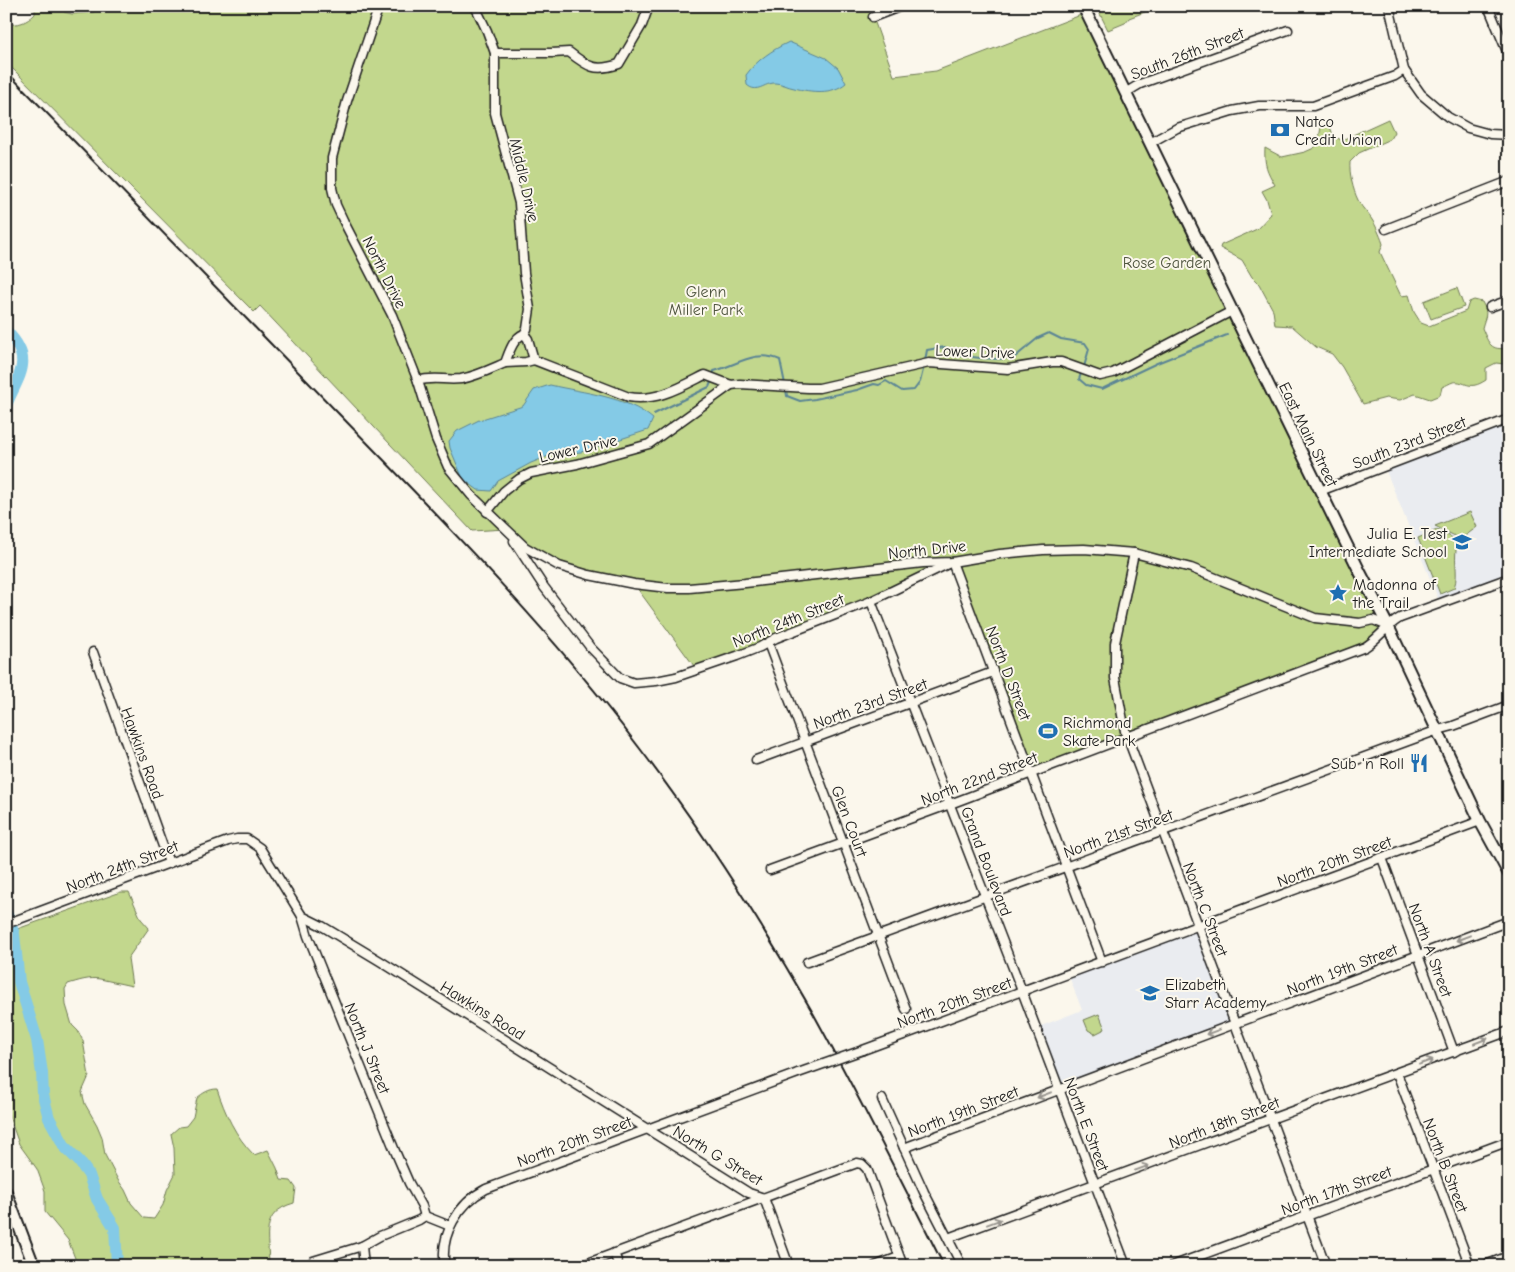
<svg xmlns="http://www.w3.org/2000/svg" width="1515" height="1272" viewBox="0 0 1515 1272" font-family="'Comic Neue',sans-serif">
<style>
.built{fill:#eaecf0}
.green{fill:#c2d78d;stroke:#6f7a54}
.water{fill:#84cae6;stroke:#5a8495}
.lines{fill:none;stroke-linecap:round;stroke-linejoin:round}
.stream{stroke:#5a8495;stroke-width:2}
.river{stroke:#84cae6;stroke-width:12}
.minor-casing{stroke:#1c1c1c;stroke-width:11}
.major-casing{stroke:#1c1c1c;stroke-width:14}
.minor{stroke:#fbf7ec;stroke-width:8}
.major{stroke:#fbf7ec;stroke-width:10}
.rail{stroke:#1c1c1c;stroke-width:2}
.minor-bridge-casing{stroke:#1c1c1c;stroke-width:11;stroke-linecap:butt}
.minor-bridge{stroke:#fbf7ec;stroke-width:8}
.oneway{stroke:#97948e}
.labels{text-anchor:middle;stroke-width:4;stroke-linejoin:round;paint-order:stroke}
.street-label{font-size:16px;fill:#1c1c1c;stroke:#fbf7ec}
.poi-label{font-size:16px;fill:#1c1c1c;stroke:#fbf7ec;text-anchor:start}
.park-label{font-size:16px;fill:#4e543e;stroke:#fbf7ec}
</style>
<rect width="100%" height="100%" fill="#fbf7ec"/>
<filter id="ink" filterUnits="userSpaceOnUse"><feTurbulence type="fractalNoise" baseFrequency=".02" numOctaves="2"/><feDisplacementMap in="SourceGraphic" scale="10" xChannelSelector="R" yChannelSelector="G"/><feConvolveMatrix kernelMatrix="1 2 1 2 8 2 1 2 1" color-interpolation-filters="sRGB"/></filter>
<g filter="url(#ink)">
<g class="built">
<path d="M1509 419V578L1440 603 1384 466Z"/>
<path d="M1198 926 1235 1024 1059 1089 1036 1028 1082 1010 1068 974Z"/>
</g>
<g class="green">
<path d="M33 6H62L64 12 72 14 94 12 97 6H869L894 76 936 71 1086 13 1388 626 1374 641 1032 773 952 562 871 601 697 670 634 584 559 566 505 529 472 531 260 306 254 312 6 62V24C19 25 26 23 35 14V8Z"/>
<path d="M1096 6H1151L1150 10 1129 18 1125 23 1108 30Z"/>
<path d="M1388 119 1394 132 1390 139 1359 153 1350 162C1349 173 1353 190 1358 200 1362 209 1370 215 1374 223 1376 226 1382 240 1383 244L1380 252 1401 296 1409 295 1414 312 1421 323 1429 326 1466 311 1469 302 1474 300 1482 302C1489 314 1485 316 1482 328 1489 344 1490 351 1509 348V362L1504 364 1496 363 1486 368V380C1468 392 1466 380 1453 382 1450 383 1445 386 1442 387L1440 395 1430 399 1415 394 1400 400 1386 398 1363 404 1342 367 1332 354 1316 347 1292 326 1275 325 1273 310 1259 284 1252 277 1242 260 1220 248 1221 245 1257 229 1271 214 1267 200 1262 191 1275 185C1267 171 1264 165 1265 148L1282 157 1305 152 1314 148 1318 144 1321 127 1328 122 1334 137 1342 140Z"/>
<path d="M1457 288 1464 307 1431 319 1424 301Z"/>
<path d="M1470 512 1477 527 1461 539 1435 526Z"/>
<path d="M1437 530 1459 541C1451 557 1460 571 1454 588L1440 594 1418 538Z"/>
<path d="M121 892H129L141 919 149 928 128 958 132 986C121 984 111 981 100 979 90 977 78 981 68 984L65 989 66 1005 72 1025 78 1031 83 1041 89 1076 82 1092 85 1104 97 1125 102 1137 105 1155 118 1180 125 1190 131 1203 144 1218 154 1219 163 1205 167 1190 175 1174 174 1148 171 1134 179 1127 186 1126 193 1117 197 1098C203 1093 209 1089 217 1089 225 1113 235 1136 254 1155L268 1150 277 1168 281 1180 291 1181 296 1188 294 1203C259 1213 269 1237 269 1266H78L68 1240 45 1212V1191L37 1169 19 1144 6 1108V933Z"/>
<path d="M1099 1014 1105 1029 1095 1034 1088 1030 1084 1020Z"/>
</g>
<g class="water">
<path d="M789 42 826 58 838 68 846 83C832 95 811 92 794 88 788 87 781 83 775 83 764 83 757 94 747 85L746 75C757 60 772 50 789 42Z"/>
<path d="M550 385C584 393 626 396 653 419L648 430 581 452 551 455 531 463 498 481 491 491 478 490 463 479 450 448 449 441 457 431 479 420 523 406 534 390Z"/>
</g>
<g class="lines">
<g class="stream">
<path d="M925 361 927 350 945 347 958 355 980 358 999 359 1015 357 1038 338 1049 333 1061 339 1085 343 1089 349 1084 367"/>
<path d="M1082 371 1079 379 1086 385 1102 389 1157 363 1227 335"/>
<path d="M713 375 714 371C737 365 756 349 780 360L785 384"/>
<path d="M786 389 787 396 800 401 815 399 857 390 874 384 879 385 886 381 902 391 914 390 920 382 924 366"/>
<path d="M654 414 709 387 712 380"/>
</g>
<g class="river">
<path d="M6 331C35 360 19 374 6 405"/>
<path d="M6 913 14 934 19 982 37 1040 42 1073 43 1095 49 1118 65 1147 79 1161 89 1175 97 1199 115 1228 117 1266"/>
</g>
<g class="minor-casing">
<g id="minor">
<path d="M379 6 347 101 332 158V188L336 205 344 222 392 315 418 381 436 439 448 467 471 495 525 547 559 566 589 575 634 584 668 588H689L745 583 923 563 952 562 1000 554 1043 550 1084 549 1134 553 1191 568 1315 618 1360 623 1373 620 1388 626"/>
<path d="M1389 6 1404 70 1421 94 1448 117 1468 128 1490 134 1509 135"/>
<path d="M1488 6 1509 56"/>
<path d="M873 17 902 6"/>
<path d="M495 53H552L569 52C588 67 595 72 619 64L642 25 649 6"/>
<path d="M1125 93 1140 84 1288 30"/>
<path d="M1150 143 1177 128 1232 111 1259 106H1313L1395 76 1404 70"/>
<path d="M1386 229 1509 181"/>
<path d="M1490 307 1509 300"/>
<path d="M524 334 528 339 534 360"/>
<path d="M534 360 629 397C656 402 681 387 705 375L731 385 740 384 808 388H819L929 363 1008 369 1052 362H1061L1100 376 1113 373 1232 311"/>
<path d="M505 363 526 362 534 360"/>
<path d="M418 381C434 376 445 381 461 379 477 376 491 369 505 363 509 353 513 338 524 334L527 329 530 309 524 273 519 203 495 113V53L487 31 475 6"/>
<path d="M1320 491 1509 419"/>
<path d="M487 512 504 491 519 479 531 473 577 464 649 444 731 385"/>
<path d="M514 541 544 587 590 647 620 678 634 683 656 681 676 677 737 656 760 647 776 638 871 601 952 562 1102 962"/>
<path d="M1134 553 1115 643V678L1125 731 1326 1266"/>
<path d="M871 601 1022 991 1126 1266"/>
<path d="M768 643 906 1009"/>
<path d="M93 652 169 863"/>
<path d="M756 760 993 672"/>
<path d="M1382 858 1454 1052"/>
<path d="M770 870 950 804 1365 647C1378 639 1386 626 1400 618L1509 578"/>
<path d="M302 916 322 926 380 961 749 1193 764 1198 789 1266"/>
<path d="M6 924 228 841 237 839H247L260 848 302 916 308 936 395 1151 409 1183 422 1206 425 1216 450 1226"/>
<path d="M807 962 1438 730 1453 726 1509 705"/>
<path d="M863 1050 1480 821"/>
<path d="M1397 1073 1470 1266"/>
<path d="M882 1099 924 1192 962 1266"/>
<path d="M904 1148 1509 921"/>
<path d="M948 1238 1509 1031"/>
<path d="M362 1246 364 1266"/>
<path d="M614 1253 619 1266"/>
<path d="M313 1266V1261L362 1246 380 1236 419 1220 425 1216"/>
<path d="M445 1266C439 1235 459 1203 486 1189L798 1073"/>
<path d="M580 1266 857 1163 862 1164 867 1169 903 1266"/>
<path d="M875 1266 899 1257"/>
<path d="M1172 1266 1509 1141"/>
<path d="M1483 1266 1509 1256"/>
</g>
</g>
<g class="major-casing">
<g id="major">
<path d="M1083 6 1360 572 1388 626 1480 821 1509 874"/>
<path d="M6 1192 34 1266"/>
</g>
</g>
<use href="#minor" class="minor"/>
<use href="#major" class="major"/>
<path class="rail" d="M6 71C117 185 228 299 338 413 444 522 549 628 641 750 704 833 761 922 813 1013 859 1096 901 1181 944 1266"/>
<g class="minor-bridge-casing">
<path id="minor-bridge" d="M798 1073 863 1050"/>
</g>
<use href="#minor-bridge" class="minor-bridge"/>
</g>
<defs><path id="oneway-shaft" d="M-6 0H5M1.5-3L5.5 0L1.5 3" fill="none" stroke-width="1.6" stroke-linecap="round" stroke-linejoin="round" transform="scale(1.25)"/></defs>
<g class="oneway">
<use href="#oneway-shaft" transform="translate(1463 938) rotate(159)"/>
<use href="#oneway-shaft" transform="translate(1213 1032) rotate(160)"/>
<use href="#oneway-shaft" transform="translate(1481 1041) rotate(-21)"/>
<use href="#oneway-shaft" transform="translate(1426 1062) rotate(-20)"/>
<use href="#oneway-shaft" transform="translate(1044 1095) rotate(159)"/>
<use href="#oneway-shaft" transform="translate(1142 1168) rotate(-20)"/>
<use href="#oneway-shaft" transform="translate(994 1222) rotate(-20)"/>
</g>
</g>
<defs>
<g id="bank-bare" transform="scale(1.5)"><path d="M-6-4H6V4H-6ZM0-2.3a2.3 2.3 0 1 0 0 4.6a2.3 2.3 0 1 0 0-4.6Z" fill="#1f6fb2" stroke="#fbf7ec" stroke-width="2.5" paint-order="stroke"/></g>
<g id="school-bare" transform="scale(1.5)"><path d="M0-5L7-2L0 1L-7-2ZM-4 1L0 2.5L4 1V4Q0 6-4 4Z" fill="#1f6fb2" stroke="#fbf7ec" stroke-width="2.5" paint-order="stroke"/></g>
<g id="sight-bare" transform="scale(1.5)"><path d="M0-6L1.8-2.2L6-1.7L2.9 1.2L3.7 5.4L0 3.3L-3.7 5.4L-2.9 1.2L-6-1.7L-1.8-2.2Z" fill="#1f6fb2" stroke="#fbf7ec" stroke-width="2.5" paint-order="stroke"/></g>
<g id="stadium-bare" transform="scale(1.5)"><path d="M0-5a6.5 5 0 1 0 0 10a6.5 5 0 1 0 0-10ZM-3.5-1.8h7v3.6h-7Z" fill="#1f6fb2" stroke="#fbf7ec" stroke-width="2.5" paint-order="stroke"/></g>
<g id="restaurant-bare" transform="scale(1.5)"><path d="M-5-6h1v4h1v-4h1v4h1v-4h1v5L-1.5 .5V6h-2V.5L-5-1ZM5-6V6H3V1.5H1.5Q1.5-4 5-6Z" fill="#1f6fb2" stroke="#fbf7ec" stroke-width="2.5" paint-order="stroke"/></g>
</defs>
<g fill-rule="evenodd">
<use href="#bank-bare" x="1280" y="130"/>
<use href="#school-bare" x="1462" y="542"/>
<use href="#sight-bare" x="1338" y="593"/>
<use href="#stadium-bare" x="1048" y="731"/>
<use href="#restaurant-bare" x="1419" y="763"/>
<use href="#school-bare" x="1150" y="993"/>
</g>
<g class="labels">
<g class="street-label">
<text transform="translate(1187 53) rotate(-21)" y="6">South 26th Street</text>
<text transform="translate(525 180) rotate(77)" y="6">Middle Drive</text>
<text transform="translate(385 272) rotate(63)" y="6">North Drive</text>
<text transform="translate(975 351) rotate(2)" y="6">Lower Drive</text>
<text transform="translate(1309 434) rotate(64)" y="6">East Main Street</text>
<text transform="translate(1409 442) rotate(-21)" y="6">South 23rd Street</text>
<text transform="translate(578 448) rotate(-13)" y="6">Lower Drive</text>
<text transform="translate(927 549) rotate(-6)" y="6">North Drive</text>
<text transform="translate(788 620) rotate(-22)" y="6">North 24th Street</text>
<text transform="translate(1009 673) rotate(69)" y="6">North D Street</text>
<text transform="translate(870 703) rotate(-20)" y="6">North 23rd Street</text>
<text transform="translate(143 753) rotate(70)" y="6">Hawkins Road</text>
<text transform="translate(979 778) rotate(-21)" y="6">North 22nd Street</text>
<text transform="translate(850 821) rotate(69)" y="6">Glen Court</text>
<text transform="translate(1118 833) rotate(-20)" y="6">North 21st Street</text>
<text transform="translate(987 861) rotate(69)" y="6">Grand Boulevard</text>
<text transform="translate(1334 861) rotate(-20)" y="6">North 20th Street</text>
<text transform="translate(122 866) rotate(-21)" y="6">North 24th Street</text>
<text transform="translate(1206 909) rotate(69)" y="6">North C Street</text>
<text transform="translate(1431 950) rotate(70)" y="6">North A Street</text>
<text transform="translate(1342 969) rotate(-21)" y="6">North 19th Street</text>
<text transform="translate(954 1002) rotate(-20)" y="6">North 20th Street</text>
<text transform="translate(483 1010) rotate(32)" y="6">Hawkins Road</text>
<text transform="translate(368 1048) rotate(68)" y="6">North J Street</text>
<text transform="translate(963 1111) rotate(-21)" y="6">North 19th Street</text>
<text transform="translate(1224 1122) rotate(-21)" y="6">North 18th Street</text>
<text transform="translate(1087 1124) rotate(69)" y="6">North E Street</text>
<text transform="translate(574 1141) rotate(-20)" y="6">North 20th Street</text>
<text transform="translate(718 1155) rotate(31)" y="6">North G Street</text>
<text transform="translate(1446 1165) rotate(69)" y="6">North B Street</text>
<text transform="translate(1336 1190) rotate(-20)" y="6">North 17th Street</text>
</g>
<g class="poi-label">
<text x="1295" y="127">Natco<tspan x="1295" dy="18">Credit Union</tspan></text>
<text x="1447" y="539" text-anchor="end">Julia E. Test<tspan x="1447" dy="18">Intermediate School</tspan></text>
<text x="1353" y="590">Madonna of<tspan x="1353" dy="18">the Trail</tspan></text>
<text x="1063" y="728">Richmond<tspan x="1063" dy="18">Skate Park</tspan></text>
<text x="1404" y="769" text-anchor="end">Sub 'n Roll</text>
<text x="1165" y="990">Elizabeth<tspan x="1165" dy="18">Starr Academy</tspan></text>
</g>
<g class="park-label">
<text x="1167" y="268">Rose Garden</text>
<text x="706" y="297">Glenn<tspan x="706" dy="18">Miller Park</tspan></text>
</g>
</g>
<rect width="1515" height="1272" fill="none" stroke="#fbf7ec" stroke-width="25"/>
<rect x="12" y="12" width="1490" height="1247" fill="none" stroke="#1c1c1c" stroke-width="2" filter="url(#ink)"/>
</svg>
